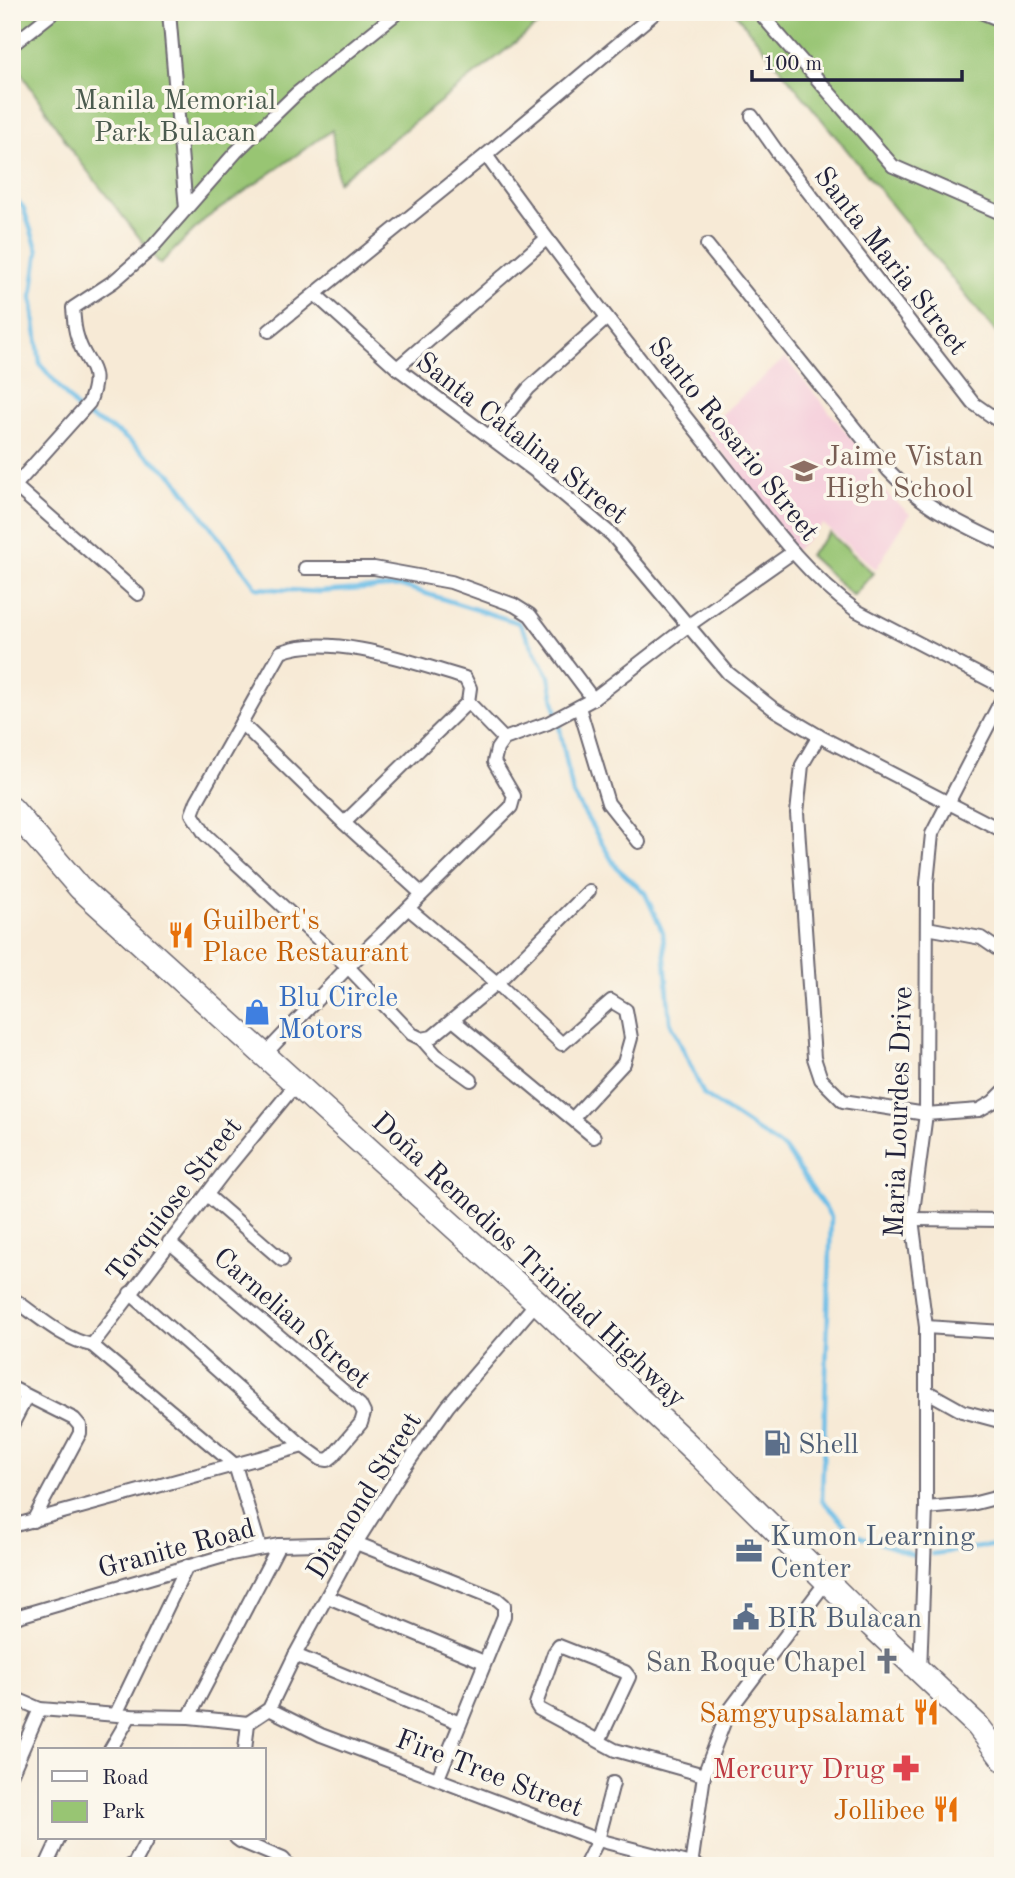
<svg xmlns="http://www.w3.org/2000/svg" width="1015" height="1878" viewBox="0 0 1015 1878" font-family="'Old Standard TT',serif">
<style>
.built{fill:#f5cfdb}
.green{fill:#98c573;stroke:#5d7457;stroke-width:2}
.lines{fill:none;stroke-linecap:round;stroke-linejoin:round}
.stream{stroke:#6bbde7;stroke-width:4.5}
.street-casing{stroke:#6d6871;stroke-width:16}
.highway-casing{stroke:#6d6871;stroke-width:26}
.street{stroke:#fff;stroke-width:12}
.highway{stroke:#fff;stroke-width:23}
.labels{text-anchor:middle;stroke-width:7;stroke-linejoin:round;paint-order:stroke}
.park-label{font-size:28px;fill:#4b5b4f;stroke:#fbf7ec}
.street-label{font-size:28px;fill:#22223b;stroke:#fbf7ec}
.education-label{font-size:28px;fill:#785e54;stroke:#fbf7ec;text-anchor:start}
.food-label{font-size:28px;fill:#c56008;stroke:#fbf7ec;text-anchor:end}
.shop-label{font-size:28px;fill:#366cbe;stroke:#fbf7ec;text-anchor:start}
.service-label{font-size:28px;fill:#4e5e75;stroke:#fbf7ec;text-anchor:start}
.worship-label{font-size:28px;fill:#5b616d;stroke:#fbf7ec;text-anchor:end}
.health-label{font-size:28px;fill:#be3a42;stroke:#fbf7ec;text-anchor:end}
</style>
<rect width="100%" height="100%" fill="#fbf7ec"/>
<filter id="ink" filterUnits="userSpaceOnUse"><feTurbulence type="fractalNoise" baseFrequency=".0143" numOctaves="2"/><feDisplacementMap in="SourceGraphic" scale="14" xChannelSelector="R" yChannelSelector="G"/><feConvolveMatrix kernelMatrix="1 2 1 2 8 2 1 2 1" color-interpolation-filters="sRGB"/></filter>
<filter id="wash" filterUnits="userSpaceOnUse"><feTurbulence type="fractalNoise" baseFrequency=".00686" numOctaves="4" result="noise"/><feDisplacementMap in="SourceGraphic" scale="28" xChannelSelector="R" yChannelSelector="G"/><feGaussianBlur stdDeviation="1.57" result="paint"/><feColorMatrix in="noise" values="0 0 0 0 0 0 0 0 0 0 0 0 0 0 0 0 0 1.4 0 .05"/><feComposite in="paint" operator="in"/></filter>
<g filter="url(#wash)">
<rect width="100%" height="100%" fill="#f7ead6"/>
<path class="built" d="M785 358 866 456 878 486 910 514 876 569 823 524 795 551 705 429Z"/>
<g class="green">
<path d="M12 12H554L338 182 332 130 204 220 160 264 75 155 16 65 12 54Z"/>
<path d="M734 12H1003V341Z"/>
<path d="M830 533 873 573 853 596 809 555Z"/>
</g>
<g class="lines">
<g class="stream">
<path d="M12 195 23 207 38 251 32 296 40 364 81 413 119 433 173 476 257 588 319 592 402 586 519 623 549 676 573 794 616 867 645 893 663 933 670 1021 704 1095 786 1150 831 1217 822 1500 854 1534 913 1555"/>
<path d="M932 1554 1003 1544"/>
</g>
</g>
</g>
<g filter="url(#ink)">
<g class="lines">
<g class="street-casing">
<g id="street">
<path d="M169 12 186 209"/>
<path d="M759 12 893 166 1003 214"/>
<path d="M981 12 1003 21"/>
<path d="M12 45 54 12"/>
<path d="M752 116 778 153 973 403 1003 424"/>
<path d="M486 155C559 258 637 356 715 454 759 509 800 571 857 611L1003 687"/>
<path d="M707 245 889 471C924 508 959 522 1003 544"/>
<path d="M316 295 397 368 539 474 612 535 728 673 775 710 819 736 1003 831"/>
<path d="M269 331 486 155 656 12"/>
<path d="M397 368 546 239"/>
<path d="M490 436 529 388 607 318"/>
<path d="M15 486 138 594"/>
<path d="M12 489 89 403C104 365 85 367 77 336 74 327 74 317 73 308L114 281 150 250 236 152 296 94 398 12"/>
<path d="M305 568H374L451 582 514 605 530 615 593 699"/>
<path d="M468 702 504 739"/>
<path d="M579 707 608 803 639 842"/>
<path d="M241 723 344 823 422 894"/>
<path d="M819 736 802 765 797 813 814 1058 821 1079 843 1101 926 1114 979 1110 993 1102 1003 1092"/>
<path d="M344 823 468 702 470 688 465 678C415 663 330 632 281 652L197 801 192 814 205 834 348 967 412 1034 422 1039 432 1037 497 983 589 891"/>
<path d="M409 909 497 983 562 1044 611 1001 626 1010 631 1038 624 1063 573 1118"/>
<path d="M927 928 981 938 1003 953"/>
<path d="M453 1020 594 1137"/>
<path d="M422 1039 436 1055 471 1080"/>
<path d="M264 1055 348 967 511 807 514 796 494 762 497 749 504 739 548 723 593 699 689 625 793 552"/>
<path d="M207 1195 282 1260"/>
<path d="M912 1219 1003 1220"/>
<path d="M130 1293 303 1446 321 1459 328 1460 333 1456 361 1423 364 1413 360 1405 169 1242"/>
<path d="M12 1298C37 1315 62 1339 92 1345L235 1465"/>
<path d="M926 1327 1003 1332"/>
<path d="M92 1345 224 1172 296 1084"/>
<path d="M12 1388 74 1419 80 1426V1433L33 1521"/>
<path d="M926 1391 962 1411 1003 1422"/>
<path d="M12 1425 27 1396"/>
<path d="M235 1465 260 1548"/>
<path d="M926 1508 972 1504 1003 1496"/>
<path d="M12 1526 303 1446"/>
<path d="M328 1597 484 1662"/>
<path d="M12 1618 231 1554 279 1545 356 1543 497 1599 504 1605V1616L438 1778"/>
<path d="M295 1655 460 1723"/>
<path d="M920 1672 926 1508V1327L912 1219 926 1114 927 883 932 834 1003 697"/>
<path d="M12 1697 40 1709 130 1716 189 1717 248 1723"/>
<path d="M269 1709 321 1735 598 1840 699 1866"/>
<path d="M116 1714 187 1566"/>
<path d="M189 1717 279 1545"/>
<path d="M248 1723 269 1709 295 1655 356 1543 399 1475 448 1406 537 1302"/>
<path d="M599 1741 629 1677 625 1672 559 1646 554 1653 536 1704 539 1709 615 1750 704 1775"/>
<path d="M110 1750 130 1716"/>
<path d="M245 1750 248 1723"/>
<path d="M12 1773 40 1709"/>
<path d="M236 1838 240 1841 283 1859 289 1866"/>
<path d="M46 1866 59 1838"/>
<path d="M130 1866 134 1864 148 1838"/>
<path d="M585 1866 598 1840 613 1783"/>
<path d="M691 1866 704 1775 728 1712 826 1582"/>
</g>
</g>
<g class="highway-casing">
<path id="highway" d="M12 809 80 888 537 1302 702 1458 872 1626 978 1726 1003 1759"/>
</g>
<use href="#street" class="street"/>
<use href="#highway" class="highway"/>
</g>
</g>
<defs>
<g id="school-bare" transform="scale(2.1)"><path d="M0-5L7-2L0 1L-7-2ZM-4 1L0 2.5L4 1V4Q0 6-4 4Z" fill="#8d6e63" stroke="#fbf7ec" stroke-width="2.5" paint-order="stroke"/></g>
<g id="restaurant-bare" transform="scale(2.1)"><path d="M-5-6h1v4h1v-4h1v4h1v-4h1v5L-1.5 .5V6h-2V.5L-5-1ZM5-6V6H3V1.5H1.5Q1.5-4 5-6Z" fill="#e8710a" stroke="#fbf7ec" stroke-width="2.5" paint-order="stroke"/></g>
<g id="shop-bare" transform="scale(2.1)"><path d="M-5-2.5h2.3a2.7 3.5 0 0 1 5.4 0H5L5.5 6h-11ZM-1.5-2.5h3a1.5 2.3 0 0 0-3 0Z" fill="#3f7fe0" stroke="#fbf7ec" stroke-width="2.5" paint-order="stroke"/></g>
<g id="fuel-bare" transform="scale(2.1)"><path d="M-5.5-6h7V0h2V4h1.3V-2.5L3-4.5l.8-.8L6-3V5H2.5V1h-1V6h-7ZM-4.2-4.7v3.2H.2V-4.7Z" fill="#5c6f8a" stroke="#fbf7ec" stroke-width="2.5" paint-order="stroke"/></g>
<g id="office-bare" transform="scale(2.1)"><path d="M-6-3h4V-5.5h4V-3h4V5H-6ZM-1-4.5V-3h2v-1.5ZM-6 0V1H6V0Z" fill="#5c6f8a" stroke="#fbf7ec" stroke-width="2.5" paint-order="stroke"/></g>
<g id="civic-bare" transform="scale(2.1)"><path d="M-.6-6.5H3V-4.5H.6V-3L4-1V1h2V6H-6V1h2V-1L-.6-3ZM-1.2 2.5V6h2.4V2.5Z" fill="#5c6f8a" stroke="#fbf7ec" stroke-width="2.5" paint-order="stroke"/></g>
<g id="church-bare" transform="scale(2.1)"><path d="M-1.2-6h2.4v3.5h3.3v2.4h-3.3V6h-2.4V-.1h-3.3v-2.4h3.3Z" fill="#6b7280" stroke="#fbf7ec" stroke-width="2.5" paint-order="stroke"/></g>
<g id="pharmacy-bare" transform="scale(2.1)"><path d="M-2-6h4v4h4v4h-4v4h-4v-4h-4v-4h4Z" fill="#e0444e" stroke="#fbf7ec" stroke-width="2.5" paint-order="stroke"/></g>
</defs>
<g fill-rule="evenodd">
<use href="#school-bare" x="804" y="471"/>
<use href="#restaurant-bare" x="181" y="935"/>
<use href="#shop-bare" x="257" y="1012"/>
<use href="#fuel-bare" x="777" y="1443"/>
<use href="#office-bare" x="749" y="1551"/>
<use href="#civic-bare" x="746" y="1617"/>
<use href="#church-bare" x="887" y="1661"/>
<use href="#restaurant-bare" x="926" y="1712"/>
<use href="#pharmacy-bare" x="906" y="1768"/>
<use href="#restaurant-bare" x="946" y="1809"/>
</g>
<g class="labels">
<g class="park-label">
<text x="175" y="109">Manila Memorial<tspan x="175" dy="32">Park Bulacan</tspan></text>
</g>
<g class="street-label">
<text transform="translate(892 260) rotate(52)" y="10">Santa Maria Street</text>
<text transform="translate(523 437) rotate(38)" y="10">Santa Catalina Street</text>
<text transform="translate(735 438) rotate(51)" y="10">Santo Rosario Street</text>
<text transform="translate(897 1112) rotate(-88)" y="10">Maria Lourdes Drive</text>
<text transform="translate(173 1199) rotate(-52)" y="10">Torquiose Street</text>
<text transform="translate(530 1259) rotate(43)" y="10">Doña Remedios Trinidad Highway</text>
<text transform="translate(293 1317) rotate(41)" y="10">Carnelian Street</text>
<text transform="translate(363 1495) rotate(-58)" y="10">Diamond Street</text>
<text transform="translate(176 1547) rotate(-15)" y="10">Granite Road</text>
<text transform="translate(490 1772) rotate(21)" y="10">Fire Tree Street</text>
</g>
<g class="education-label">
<text x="825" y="465">Jaime Vistan<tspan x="825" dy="32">High School</tspan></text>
</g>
<g class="food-label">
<text x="202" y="929" text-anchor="start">Guilbert's<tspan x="202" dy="32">Place Restaurant</tspan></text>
<text x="905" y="1722">Samgyupsalamat</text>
<text x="925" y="1819">Jollibee</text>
</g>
<g class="shop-label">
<text x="278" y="1006">Blu Circle<tspan x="278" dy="32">Motors</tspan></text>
</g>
<g class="service-label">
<text x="798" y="1453">Shell</text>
<text x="770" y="1545">Kumon Learning<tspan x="770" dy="32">Center</tspan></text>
<text x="767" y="1627">BIR Bulacan</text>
</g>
<g class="worship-label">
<text x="866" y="1671">San Roque Chapel</text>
</g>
<g class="health-label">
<text x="885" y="1778">Mercury Drug</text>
</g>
</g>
<rect width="1015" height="1878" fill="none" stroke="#fbf7ec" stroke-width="42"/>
<rect x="38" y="1748" width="228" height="91" fill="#fbf7ec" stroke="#a4a2a5" stroke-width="2"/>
<rect x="52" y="1771" width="35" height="10" fill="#ffffff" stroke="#a4a2a5" stroke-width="2"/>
<text x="102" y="1784" font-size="21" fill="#22223b">Road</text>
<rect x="52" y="1801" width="35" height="21" fill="#98c573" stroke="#a4a2a5" stroke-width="2"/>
<text x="102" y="1818" font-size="21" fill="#22223b">Park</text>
<path d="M752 70v10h210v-10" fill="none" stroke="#22223b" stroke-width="3.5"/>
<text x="763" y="70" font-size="21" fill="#22223b" stroke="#fbf7ec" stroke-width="5" paint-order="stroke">100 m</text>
</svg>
